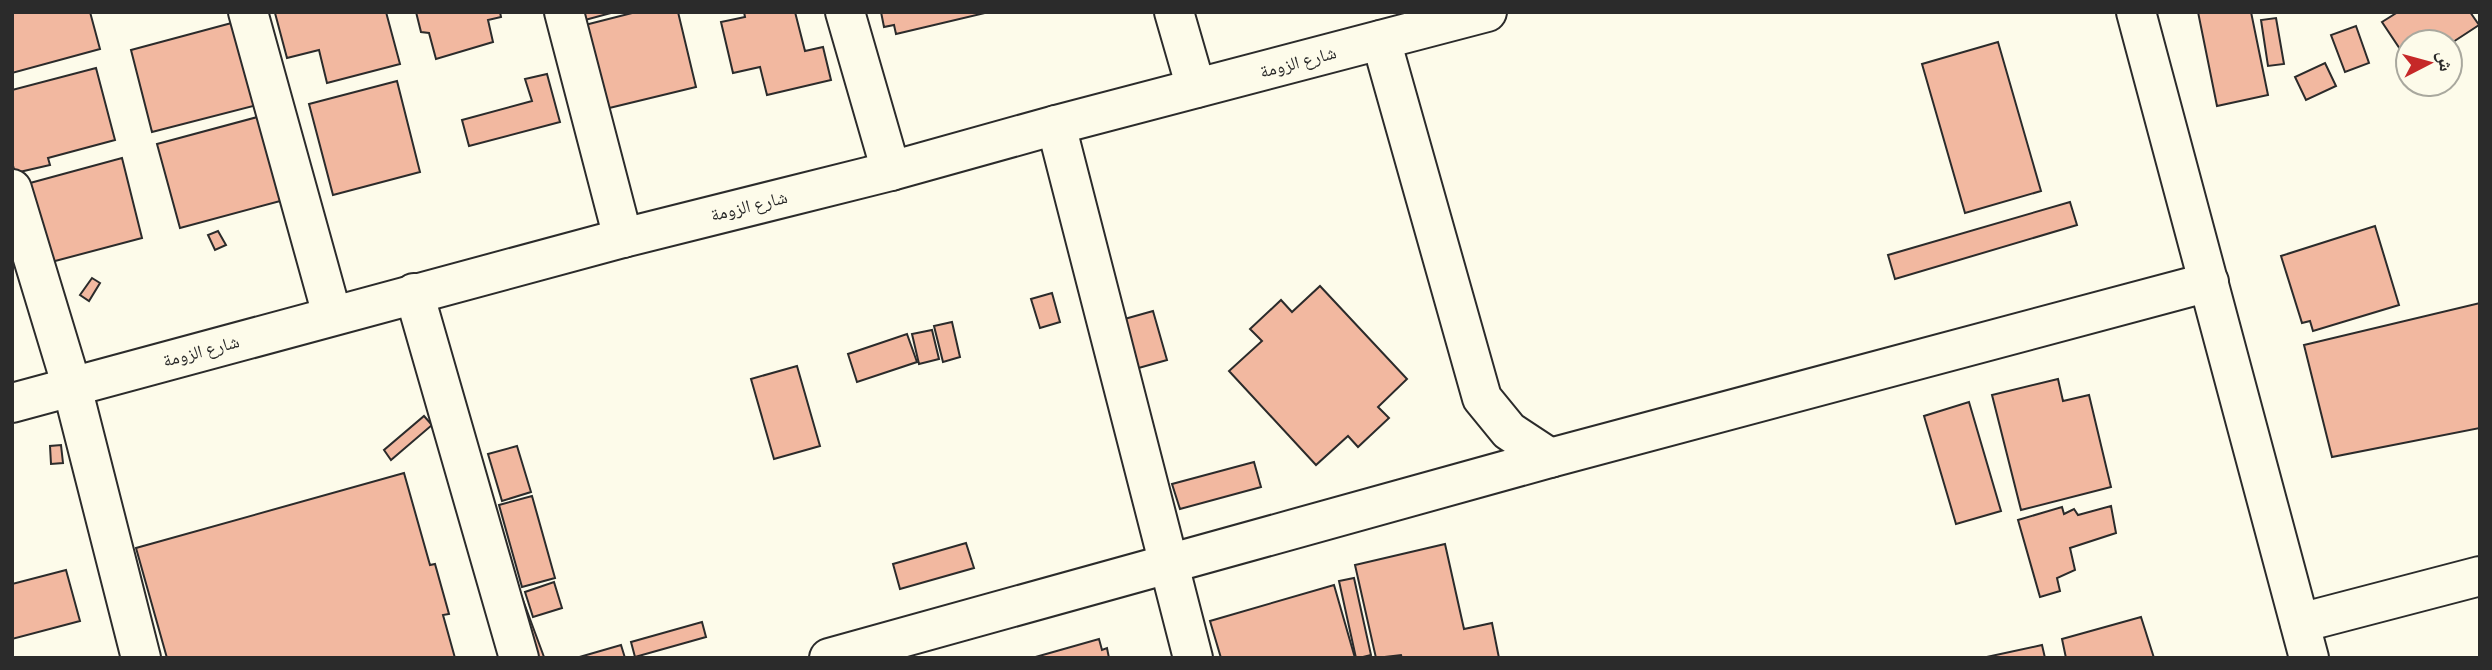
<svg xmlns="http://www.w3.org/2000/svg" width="2492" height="670" viewBox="0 0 2492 670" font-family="Georgia,'Noto Naskh Arabic',serif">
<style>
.building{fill:#f2b8a0;stroke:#2b2b2b;stroke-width:2}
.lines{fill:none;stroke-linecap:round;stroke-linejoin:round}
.minor-casing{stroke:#2b2b2b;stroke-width:42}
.minor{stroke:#fdfbea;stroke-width:38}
.labels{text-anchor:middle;stroke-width:5;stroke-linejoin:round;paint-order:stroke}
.street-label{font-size:18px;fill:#2b2b2b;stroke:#fdfbea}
</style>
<rect width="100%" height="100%" fill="#fdfbea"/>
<g class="building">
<path d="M12 12H90L100 49 12 73Z"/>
<path d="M279 12H386L400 64 327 83 319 50 287 58 275 13Z"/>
<path d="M416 12H500L501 17 488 20 493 42 436 59 429 33 421 32Z"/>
<path d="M583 12H610L611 13 585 20Z"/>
<path d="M636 12H678L696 87 601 110 581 26Z"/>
<path d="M744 12H795L805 51 823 47 831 80 767 95 760 67 733 73 721 22 745 17Z"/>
<path d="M881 12H985V13L896 34 894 25 884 27Z"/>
<path d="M2198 12H2251L2268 95 2217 106Z"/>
<path d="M2398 12H2470L2479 25 2450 44V42H2408V52L2404 55 2382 22Z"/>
<path d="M2276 18 2284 64 2268 66 2261 20Z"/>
<path d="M239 21 261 104 152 132 131 50Z"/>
<path d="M2356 26 2369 63 2345 72 2331 35Z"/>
<path d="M1998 42 2041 191 1965 213 1922 64Z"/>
<path d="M2325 63 2336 86 2306 100 2295 77Z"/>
<path d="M96 68 115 140 48 158 50 165 15 173 12 162V90Z"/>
<path d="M547 74 560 122 469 146 462 120 532 101 525 79Z"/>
<path d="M397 81 420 172 333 195 309 104Z"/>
<path d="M261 116 284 200 180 228 157 144Z"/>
<path d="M122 158 142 238 40 265 19 186Z"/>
<path d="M2070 202 2077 225 1895 279 1888 255Z"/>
<path d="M2375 226 2399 305 2313 331 2310 321 2302 323 2281 256Z"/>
<path d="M218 231 226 245 215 250 208 235Z"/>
<path d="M92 278 100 283 89 301 80 295Z"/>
<path d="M1320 286 1407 379 1378 407 1389 418 1358 447 1348 436 1316 465 1229 371 1262 341 1250 329 1281 300 1292 312Z"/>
<path d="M1052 293 1060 322 1040 328 1031 299Z"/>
<path d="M2480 303V428L2332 457 2304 345Z"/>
<path d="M1153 311 1167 360 1135 369 1121 320Z"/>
<path d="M952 322 960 357 943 362 934 326Z"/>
<path d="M932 330 939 359 919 364 912 334Z"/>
<path d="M907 334 917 362 857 382 848 354Z"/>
<path d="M797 366 820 446 774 459 751 379Z"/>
<path d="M2058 379 2063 401 2089 395 2111 487 2021 510 1992 395Z"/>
<path d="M1969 402 2001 511 1956 524 1924 416Z"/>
<path d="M424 416 432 425 391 460 384 450Z"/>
<path d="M61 445 63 463 51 464 50 446Z"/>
<path d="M517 446 531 492 502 501 488 454Z"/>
<path d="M1254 462 1261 487 1180 509 1172 484Z"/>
<path d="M404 473 430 565 435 564 449 614 443 615 455 658H167L136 548Z"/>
<path d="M532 496 555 578 522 587 499 505Z"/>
<path d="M2111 506 2116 533 2070 548 2075 570 2057 578 2060 591 2040 597 2018 520 2062 507 2064 514 2074 509 2078 515Z"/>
<path d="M966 543 974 568 900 589 893 564Z"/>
<path d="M1445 544 1464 629 1492 623 1499 658H1402L1401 655 1376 658 1355 565Z"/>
<path d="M66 570 80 621 12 639V584Z"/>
<path d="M1354 578 1371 655 1359 658H1356L1339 581Z"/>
<path d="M554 582 562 608 533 617 525 592Z"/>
<path d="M1334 585 1355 658H1221L1210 621Z"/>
<path d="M520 592 544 657 542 658H528L506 598Z"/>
<path d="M2141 617 2154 658H2066L2062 639Z"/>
<path d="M702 622 706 637 635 657 631 642Z"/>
<path d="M1099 639 1102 650 1107 648 1109 658H1032Z"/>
<path d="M621 645 625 658H576Z"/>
<path d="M2042 645 2045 658H1982Z"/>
</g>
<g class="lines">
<g class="minor-casing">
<g id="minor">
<path d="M248 12 332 315"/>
<path d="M564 12 623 238"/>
<path d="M845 12 891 171"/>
<path d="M1174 12 1196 88"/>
<path d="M2136 12 2309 658"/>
<path d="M1381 40 1482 398 1509 431 1550 458"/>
<path d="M1056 125 1193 658"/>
<path d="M12 189 72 387 141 658"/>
<path d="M414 293 519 658"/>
<path d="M12 403 623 238 891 171 1056 125 1487 12"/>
<path d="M2300 623 2480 576"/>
<path d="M829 658 1550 458 2209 282"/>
</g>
</g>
<use href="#minor" class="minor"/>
</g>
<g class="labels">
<g class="street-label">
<text transform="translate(1298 62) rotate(-15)" y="6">شارع الزومة</text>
<text transform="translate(749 206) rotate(-14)" y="6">شارع الزومة</text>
<text transform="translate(201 351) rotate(-15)" y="6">شارع الزومة</text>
</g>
</g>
<rect width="2492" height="670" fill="none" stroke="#2b2b2b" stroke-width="28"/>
<g transform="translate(2429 63) rotate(84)"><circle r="33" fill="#fdfbea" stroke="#a9a89e" stroke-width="2"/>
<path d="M0-5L12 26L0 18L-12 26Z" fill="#c62828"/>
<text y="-10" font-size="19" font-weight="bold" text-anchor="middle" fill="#2b2b2b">ش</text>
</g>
</svg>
